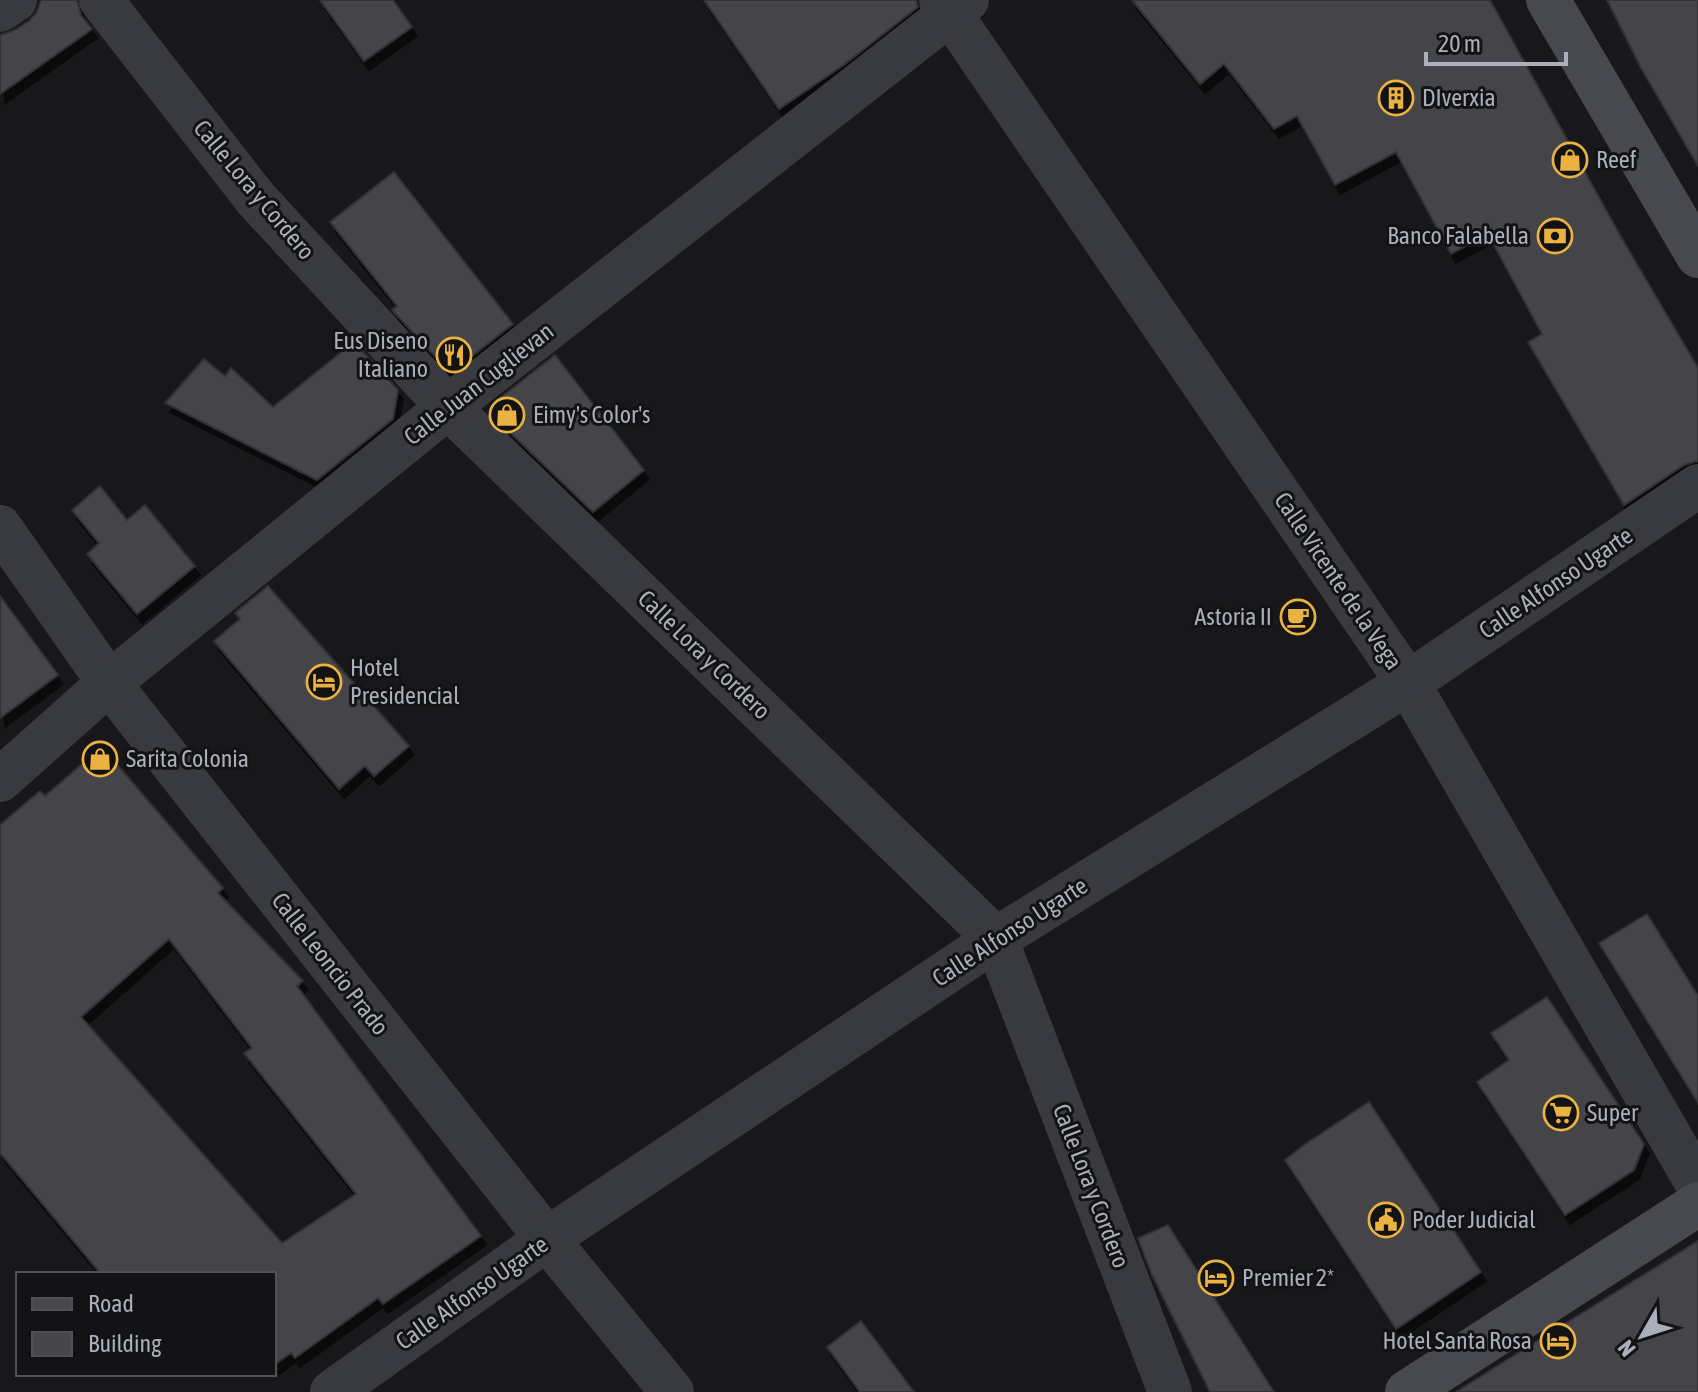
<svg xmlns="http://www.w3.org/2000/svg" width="1698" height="1392" viewBox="0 0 1698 1392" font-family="'Asap Condensed',sans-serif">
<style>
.building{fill:#45454a;stroke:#323236;stroke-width:2;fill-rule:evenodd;filter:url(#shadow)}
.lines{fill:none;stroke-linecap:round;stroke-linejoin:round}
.street{stroke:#393a3f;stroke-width:44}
.secondary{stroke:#47494f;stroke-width:44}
.labels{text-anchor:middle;stroke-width:6;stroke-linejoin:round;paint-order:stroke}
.poi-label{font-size:24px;fill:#abafb9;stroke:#131315;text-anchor:start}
.street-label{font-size:24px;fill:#abafb9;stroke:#131315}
</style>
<defs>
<filter id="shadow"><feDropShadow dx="5" dy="9" stdDeviation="0" flood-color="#0009"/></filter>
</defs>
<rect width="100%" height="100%" fill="#18181a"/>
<g class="building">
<path d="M41 0H77L81 15 92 29 0 94V35L13 31 29 21 37 12Z"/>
<path d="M320 0H393L412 27 364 61Z"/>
<path d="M704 0H916L918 7 845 64 779 109Z"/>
<path d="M1132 0H1490L1621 237 1698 368V461L1684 465 1624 505 1528 342 1542 334 1488 234 1451 254 1396 152 1335 185 1297 116 1274 129 1224 64 1200 84Z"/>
<path d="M1607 0H1698V166L1641 68Z"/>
<path d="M394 172 513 324 458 367 444 366 392 310 397 306 330 222Z"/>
<path d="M354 342 398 390 393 419 317 480 165 403 204 359 225 376 231 368 273 407Z"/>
<path d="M555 355 644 470 593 512 496 419 495 402Z"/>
<path d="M100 486 127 520 145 505 195 566 137 614 87 554 99 543 72 510Z"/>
<path d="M268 586 409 746 374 776 365 766 339 789 214 641 240 619 235 613Z"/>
<path d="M0 596 58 675 0 718Z"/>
<path d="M102 747 223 888 218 893 303 981 297 986 481 1236 383 1304 378 1298 295 1358 291 1353 274 1365V1274H101L0 1153V825L40 791 45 796ZM169 939 252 1048 244 1053 356 1194 282 1243 81 1017Z"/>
<path d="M1647 914 1698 996V1103L1599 943Z"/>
<path d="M1547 997 1644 1144 1634 1170 1565 1215 1477 1082 1509 1060 1491 1033Z"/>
<path d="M1369 1102 1481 1272 1396 1329 1285 1160 1304 1145Z"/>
<path d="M1168 1225 1274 1392H1210L1152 1275 1138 1238Z"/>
<path d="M1698 1241V1392H1456L1510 1358Z"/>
<path d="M861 1321 914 1392H860L827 1347Z"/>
</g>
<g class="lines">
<g class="street">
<path d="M101 0 256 199 448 407 996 939 1170 1392"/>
<path d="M941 0 1408 683 1698 1185"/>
<path d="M0 10 15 0"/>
<path d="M0 527 109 683 547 1239 672 1392"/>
<path d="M0 780 109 683 448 407 967 0"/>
<path d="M332 1392 547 1239 996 939 1408 683 1698 486"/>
</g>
<g class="secondary">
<path d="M1548 0 1698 256"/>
<path d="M1407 1392 1698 1204"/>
</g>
</g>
<defs>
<g id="building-ring" transform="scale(1.8)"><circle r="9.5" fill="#131315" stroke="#eab240" stroke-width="1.5"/><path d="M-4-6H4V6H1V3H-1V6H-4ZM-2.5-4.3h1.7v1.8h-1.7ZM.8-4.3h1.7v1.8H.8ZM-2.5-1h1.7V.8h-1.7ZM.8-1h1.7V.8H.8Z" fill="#eab240"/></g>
<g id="shop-ring" transform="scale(1.8)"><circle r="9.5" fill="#131315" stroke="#eab240" stroke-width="1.5"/><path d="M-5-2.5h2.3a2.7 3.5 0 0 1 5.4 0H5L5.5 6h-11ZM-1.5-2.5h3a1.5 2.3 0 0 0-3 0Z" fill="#eab240"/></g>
<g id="bank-ring" transform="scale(1.8)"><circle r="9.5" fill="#131315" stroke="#eab240" stroke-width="1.5"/><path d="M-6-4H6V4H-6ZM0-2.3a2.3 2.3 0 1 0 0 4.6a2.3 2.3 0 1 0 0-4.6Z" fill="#eab240"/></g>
<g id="restaurant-ring" transform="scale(1.8)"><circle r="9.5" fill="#131315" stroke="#eab240" stroke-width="1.5"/><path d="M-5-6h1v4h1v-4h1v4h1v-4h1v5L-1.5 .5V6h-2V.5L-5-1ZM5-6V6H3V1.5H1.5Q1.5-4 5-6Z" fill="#eab240"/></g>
<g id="cafe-ring" transform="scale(1.8)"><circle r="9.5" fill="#131315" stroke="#eab240" stroke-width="1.5"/><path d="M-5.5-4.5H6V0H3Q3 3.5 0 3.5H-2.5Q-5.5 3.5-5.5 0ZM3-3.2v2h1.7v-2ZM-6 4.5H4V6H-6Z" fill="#eab240"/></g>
<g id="hotel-ring" transform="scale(1.8)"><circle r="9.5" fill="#131315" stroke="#eab240" stroke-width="1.5"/><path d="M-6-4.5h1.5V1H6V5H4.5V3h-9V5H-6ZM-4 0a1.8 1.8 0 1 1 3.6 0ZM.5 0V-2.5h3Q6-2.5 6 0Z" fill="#eab240"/></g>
<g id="supermarket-ring" transform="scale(1.8)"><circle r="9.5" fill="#131315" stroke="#eab240" stroke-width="1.5"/><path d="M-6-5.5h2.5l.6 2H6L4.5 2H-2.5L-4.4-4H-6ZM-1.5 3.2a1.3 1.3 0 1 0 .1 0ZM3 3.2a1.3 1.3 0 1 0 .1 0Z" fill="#eab240"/></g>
<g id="civic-ring" transform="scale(1.8)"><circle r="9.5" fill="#131315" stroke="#eab240" stroke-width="1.5"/><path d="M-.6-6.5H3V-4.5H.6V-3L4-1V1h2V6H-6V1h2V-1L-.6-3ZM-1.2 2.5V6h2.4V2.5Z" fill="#eab240"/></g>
</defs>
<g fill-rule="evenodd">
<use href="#building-ring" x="1396" y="98"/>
<use href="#shop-ring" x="1570" y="160"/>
<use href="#bank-ring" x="1555" y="236"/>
<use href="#restaurant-ring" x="454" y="355"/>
<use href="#shop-ring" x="507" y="415"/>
<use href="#cafe-ring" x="1298" y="617"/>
<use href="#hotel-ring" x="324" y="682"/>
<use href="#shop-ring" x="100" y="759"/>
<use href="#supermarket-ring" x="1561" y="1113"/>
<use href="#civic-ring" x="1386" y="1220"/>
<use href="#hotel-ring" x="1216" y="1278"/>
<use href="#hotel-ring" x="1558" y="1341"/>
</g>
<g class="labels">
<g class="poi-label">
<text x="1422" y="106">DIverxia</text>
<text x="1596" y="168">Reef</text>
<text x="1529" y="244" text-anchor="end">Banco Falabella</text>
<text x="428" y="349" text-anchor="end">Eus Diseno<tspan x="428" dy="28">Italiano</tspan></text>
<text x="533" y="423">Eimy's Color's</text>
<text x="1272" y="625" text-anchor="end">Astoria II</text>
<text x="350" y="676">Hotel<tspan x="350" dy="28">Presidencial</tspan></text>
<text x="126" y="767">Sarita Colonia</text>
<text x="1587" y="1121">Super</text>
<text x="1412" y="1228">Poder Judicial</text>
<text x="1242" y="1286">Premier 2*</text>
<text x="1532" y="1349" text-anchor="end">Hotel Santa Rosa</text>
</g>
<g class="street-label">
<text transform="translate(254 190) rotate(50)" y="8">Calle Lora y Cordero</text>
<text transform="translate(479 384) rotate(-38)" y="8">Calle Juan Cuglievan</text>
<text transform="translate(1338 581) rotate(56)" y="8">Calle Vicente de la Vega</text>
<text transform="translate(1556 583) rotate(-34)" y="8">Calle Alfonso Ugarte</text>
<text transform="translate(704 655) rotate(44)" y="8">Calle Lora y Cordero</text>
<text transform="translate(1010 932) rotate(-33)" y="8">Calle Alfonso Ugarte</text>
<text transform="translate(330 964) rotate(52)" y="8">Calle Leoncio Prado</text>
<text transform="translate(1091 1186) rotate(69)" y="8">Calle Lora y Cordero</text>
<text transform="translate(472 1293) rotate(-35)" y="8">Calle Alfonso Ugarte</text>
</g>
</g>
<rect x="16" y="1272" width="260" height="104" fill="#131315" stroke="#505157" stroke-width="2"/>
<rect x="32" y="1298" width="40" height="12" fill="#47494f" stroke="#505157" stroke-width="2"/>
<text x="88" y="1312" font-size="24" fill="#abafb9">Road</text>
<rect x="32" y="1332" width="40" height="24" fill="#45454a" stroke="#505157" stroke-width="2"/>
<text x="88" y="1352" font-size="24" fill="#abafb9">Building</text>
<g transform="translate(1642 1336) rotate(231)" stroke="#131315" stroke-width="6" paint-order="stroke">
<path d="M0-6L14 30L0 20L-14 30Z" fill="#abafb9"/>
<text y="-12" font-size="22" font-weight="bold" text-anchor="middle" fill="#abafb9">N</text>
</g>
<path d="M1426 52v12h140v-12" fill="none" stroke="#abafb9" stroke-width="4"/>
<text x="1438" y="52" font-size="24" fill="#abafb9" stroke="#131315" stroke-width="6" paint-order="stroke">20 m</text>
</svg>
